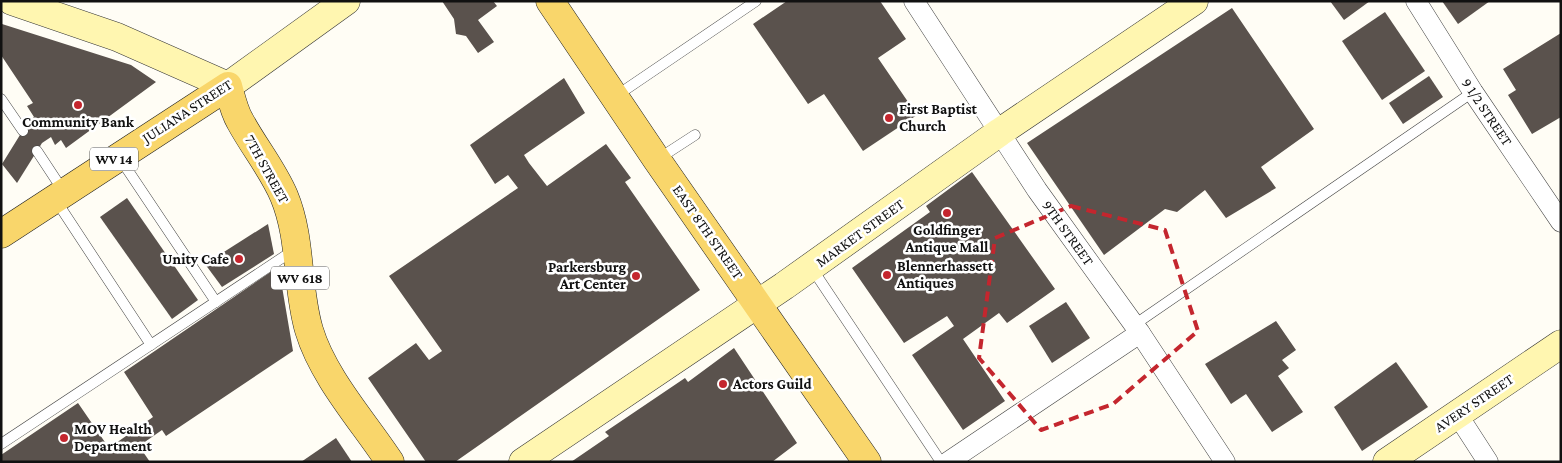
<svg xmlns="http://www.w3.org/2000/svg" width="1562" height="463" viewBox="0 0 1562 463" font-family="'Crimson Pro',serif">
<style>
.building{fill:#5a524d}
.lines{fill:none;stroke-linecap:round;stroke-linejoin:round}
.lane-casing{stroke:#444;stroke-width:11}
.street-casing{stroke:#444;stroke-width:21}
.secondary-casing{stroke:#333;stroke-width:29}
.primary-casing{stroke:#222;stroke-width:29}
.lane{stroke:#fff;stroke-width:10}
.street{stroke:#fff;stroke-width:20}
.secondary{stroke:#fff6b0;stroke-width:28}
.primary{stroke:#f9d66b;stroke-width:28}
.marked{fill:none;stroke:#c4262e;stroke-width:4;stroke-dasharray:10 6;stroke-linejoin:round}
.poi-dot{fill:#c4262e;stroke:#fff;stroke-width:2}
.labels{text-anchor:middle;stroke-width:5;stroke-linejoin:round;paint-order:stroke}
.shield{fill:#fff;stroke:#585858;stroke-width:1}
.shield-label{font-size:14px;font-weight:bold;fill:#111}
.poi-label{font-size:15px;font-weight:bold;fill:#111;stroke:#fff;text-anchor:start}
.street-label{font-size:15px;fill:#111;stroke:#fff}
</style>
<rect width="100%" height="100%" fill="#fffdf5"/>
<g class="building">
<path d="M442 1H493L497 6 478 20 494 42 478 53 466 36 456 34 454 19Z"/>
<path d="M787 1H880L906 39 878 58 917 115 863 151 824 94 808 104 753 24Z"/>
<path d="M1330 1H1370L1344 20Z"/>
<path d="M1442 1H1490L1458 24Z"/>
<path d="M1232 8 1314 129 1261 167 1276 188 1226 218 1205 190 1177 212 1165 209 1104 255 1027 143Z"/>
<path d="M1385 12 1425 71 1382 100 1342 41Z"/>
<path d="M2 24 131 65 156 82 66 148 61 140 55 145 51 137 42 143 17 183 2 164 28 122 34 117 27 106 33 103 1 55Z"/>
<path d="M1561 33V117L1532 134 1508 95 1516 90 1503 69Z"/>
<path d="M1429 76 1443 97 1403 124 1389 103Z"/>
<path d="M564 78 585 113 524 155 529 163 547 186 606 144 631 178 625 182 700 290 455 462H426L368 378 416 343 429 360 442 351 389 276 518 188 508 175 495 184 470 145Z"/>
<path d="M972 172 1055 289 1007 323 999 313 963 339 1005 401 963 430 912 355 954 326 947 316 904 343 852 268 930 212 926 206Z"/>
<path d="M127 198 198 300 172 319 100 217Z"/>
<path d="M268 224 274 254 222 287 205 264Z"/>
<path d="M275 269H279L293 351 166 436 162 430 139 446 150 462H1V455L78 403 109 448 153 417 124 372Z"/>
<path d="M1066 302 1090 338 1052 363 1029 326Z"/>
<path d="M1276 321 1296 350 1282 360 1289 368 1278 376 1303 412 1272 432 1246 394 1231 404 1205 364Z"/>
<path d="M734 348 797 443 772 462H571L609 436 605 432 685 378 688 382Z"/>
<path d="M1396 362 1428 407 1362 451 1334 407Z"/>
<path d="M336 438 352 462H301Z"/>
</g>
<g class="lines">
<g class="lane-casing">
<g id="lane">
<path d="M616 96 756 1"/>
<path d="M1 99 23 131"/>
<path d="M37 151 64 192"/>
<path d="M119 157 216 302"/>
<path d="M658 159 695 135"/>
<path d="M55 199 151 345"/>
<path d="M811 267 941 462"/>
<path d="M1134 325 1473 92"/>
<path d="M1 444 294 250"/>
</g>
</g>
<g class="street-casing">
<g id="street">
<path d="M914 1 1037 190 1140 333 1225 462"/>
<path d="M1416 1 1473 92 1561 222"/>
<path d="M1457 414 1488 462"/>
<path d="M948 462 1140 333"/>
</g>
</g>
<g class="secondary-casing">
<g id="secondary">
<path d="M12 1 117 37 228 86 346 1"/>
<path d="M523 462 784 286 1000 132 1194 1"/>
<path d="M1387 462 1561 344"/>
</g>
</g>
<g class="primary-casing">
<g id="primary">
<path d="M550 1 657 160 867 462"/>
<path d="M1 234 228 86C231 97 234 111 240 121 254 147 273 170 284 196 302 239 296 286 309 330 323 377 363 421 390 462"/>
</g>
</g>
<use href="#lane" class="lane"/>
<use href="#street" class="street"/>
<use href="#secondary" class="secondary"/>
<use href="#primary" class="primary"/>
</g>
<path class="marked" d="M1071 206 1165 230 1198 331 1113 404 1041 430 979 358 995 238Z"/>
<g class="poi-dot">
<circle cx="78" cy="105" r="5"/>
<circle cx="889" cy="118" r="5"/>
<circle cx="947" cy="213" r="5"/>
<circle cx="239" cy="259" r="5"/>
<circle cx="887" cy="275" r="5"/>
<circle cx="636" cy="276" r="5"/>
<circle cx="723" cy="384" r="5"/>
<circle cx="64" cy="438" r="5"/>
</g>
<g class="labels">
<g class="shield">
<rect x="90" y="147.5" width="48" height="23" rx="4"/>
<rect x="271" y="266.5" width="58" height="23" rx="4"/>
</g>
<g class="shield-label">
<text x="114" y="164">WV 14</text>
<text x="300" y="283">WV 618</text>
</g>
<g class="poi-label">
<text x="899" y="114">First Baptist<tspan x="899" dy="17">Church</tspan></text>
<text x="78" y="127" text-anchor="middle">Community Bank</text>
<text x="947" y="235" text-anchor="middle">Goldfinger<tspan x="947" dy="17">Antique Mall</tspan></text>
<text x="229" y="264" text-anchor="end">Unity Cafe</text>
<text x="897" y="271">Blennerhassett<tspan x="897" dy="17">Antiques</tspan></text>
<text x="626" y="272" text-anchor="end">Parkersburg<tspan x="626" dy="17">Art Center</tspan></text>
<text x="733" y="389">Actors Guild</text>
<text x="74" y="434">MOV Health<tspan x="74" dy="17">Department</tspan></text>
</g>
<g class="street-label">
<text transform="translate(187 111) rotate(-33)" y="5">JULIANA STREET</text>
<text transform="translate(1487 112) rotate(56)" y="5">9 1/2 STREET</text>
<text transform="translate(267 169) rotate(61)" y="5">7TH STREET</text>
<text transform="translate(708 232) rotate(55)" y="5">EAST 8TH STREET</text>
<text transform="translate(860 233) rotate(-36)" y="5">MARKET STREET</text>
<text transform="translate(1068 233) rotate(54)" y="5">9TH STREET</text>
<text transform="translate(1474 403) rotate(-34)" y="5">AVERY STREET</text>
</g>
</g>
<rect width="1562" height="463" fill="none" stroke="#111111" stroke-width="5"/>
</svg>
